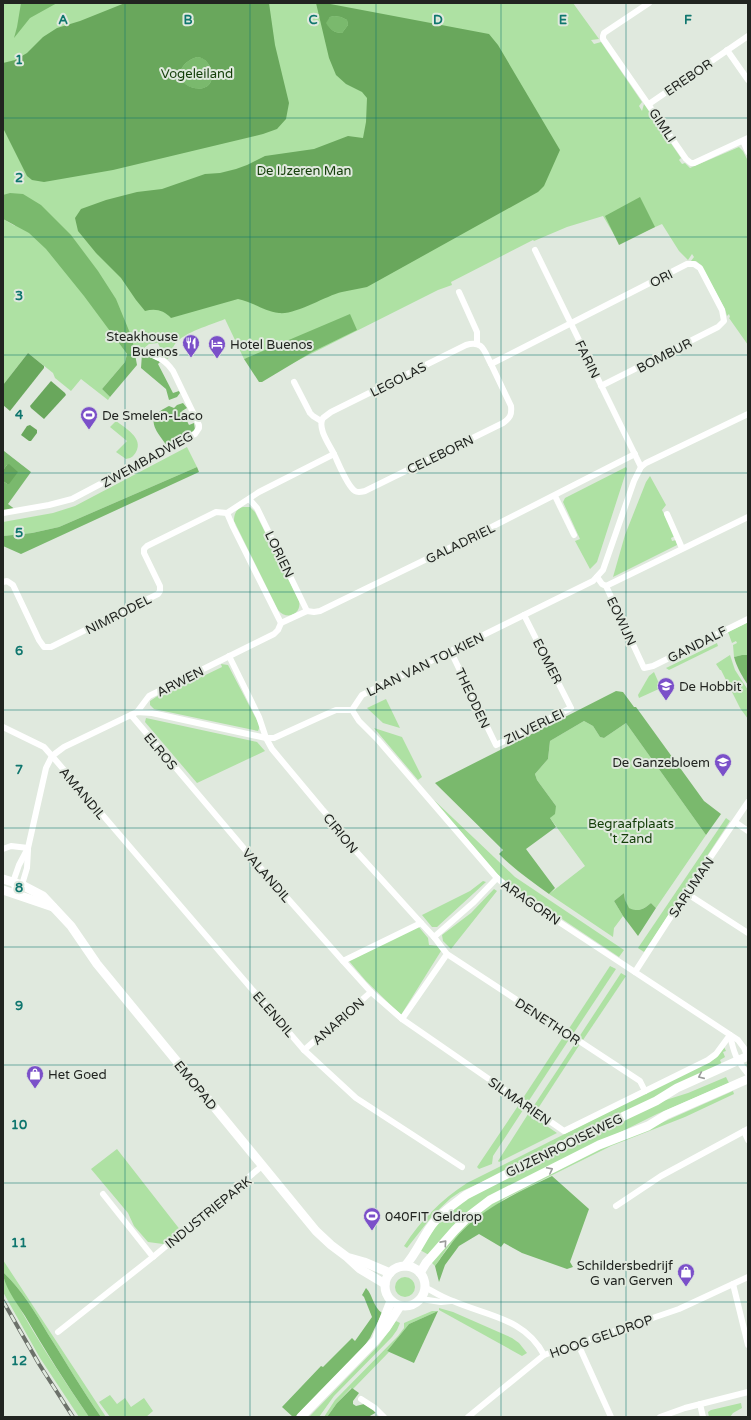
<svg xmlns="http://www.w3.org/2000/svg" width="751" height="1420" viewBox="0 0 751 1420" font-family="'Varela Round',sans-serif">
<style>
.green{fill:#aee1a3}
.forest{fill:#7ab96d}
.water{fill:#69a75c;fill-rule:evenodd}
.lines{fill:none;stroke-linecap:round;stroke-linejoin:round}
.minor{stroke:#fff;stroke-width:6}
.secondary{stroke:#fff;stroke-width:9}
.rail-casing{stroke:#6c716a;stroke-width:4}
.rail{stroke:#e0e9de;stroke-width:2.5;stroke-dasharray:8;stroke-linecap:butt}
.oneway{stroke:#9b9c9b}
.grid{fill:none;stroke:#0f766e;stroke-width:1;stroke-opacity:0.55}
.labels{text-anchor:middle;stroke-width:4;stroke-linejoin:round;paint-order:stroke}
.park-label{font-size:13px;fill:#143e09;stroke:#e0e9de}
.street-label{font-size:13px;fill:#212420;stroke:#e0e9de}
.poi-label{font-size:13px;fill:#212420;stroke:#e0e9de;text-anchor:start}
.grid-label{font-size:13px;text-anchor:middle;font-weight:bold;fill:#0f766e;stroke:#e0e9de;stroke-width:4;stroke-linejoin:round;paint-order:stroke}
</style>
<rect width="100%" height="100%" fill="#e0e9de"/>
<g class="green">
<path d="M3 3H573L599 39 591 40 594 44 601 42 642 102 639 106 642 111 644 104 681 158 679 160 682 164 685 163 690 168 739 147 743 151 748 161V345L729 318 730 317 729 314 727 316 725 309 701 265 696 261H691L694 257 692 254 688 260 679 251 662 224 619 243 603 216 567 227 534 241 533 240 451 282 452 285 438 290 259 380 247 358 244 359 225 319C211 325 184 332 175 344 172 348 170 354 168 359L165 358 158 343 149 344 143 349 139 346 126 348 108 328 127 354 125 362 102 389 110 397 108 400 81 379 71 391 55 378 53 373 28 353 3 385V219L15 226 3 212Z"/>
<path d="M116 421C125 428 144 438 136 452 133 457 131 458 126 459L116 452 127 441 110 427Z"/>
<path d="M187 447 197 467 59 527 32 533 3 536V522L53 513 75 506Z"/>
<path d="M626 467 627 469 597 562 590 569 575 541 580 539 563 502 565 498Z"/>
<path d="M650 476 666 505 662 510 675 536 671 538 672 541 676 540 677 545 613 577 625 535 646 482Z"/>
<path d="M243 507H250L255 512 299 601C302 614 287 621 278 610L234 521C234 514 236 509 243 507Z"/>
<path d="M748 622V655H742L734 657 733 645 737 643 736 641 732 643 728 632Z"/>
<path d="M717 643 718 646 669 670 666 668Z"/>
<path d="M730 655 735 670 748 690V719L740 708 721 670H720L716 664Z"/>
<path d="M221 664 228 665 260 726 258 731 154 709 150 705V701L159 695 160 697 222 667Z"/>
<path d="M654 672 661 688 639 698 638 695 649 676Z"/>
<path d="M386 699 400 728 383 723 367 708Z"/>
<path d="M146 718 257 742 265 751 197 783 145 722Z"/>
<path d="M584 721 593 726 600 737 604 738 626 723 706 835 656 908 651 903C643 910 638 912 628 908L625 900 624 893 614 901 623 916 614 928 613 937 549 894 585 866 550 818 556 806 537 780 535 774 548 759 550 741Z"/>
<path d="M374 728 402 737 422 777 418 780Z"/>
<path d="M434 800 515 877 624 950 619 957 508 883 496 873Z"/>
<path d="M726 818 730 821 644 952 638 948Z"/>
<path d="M483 881 486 882 437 927H432L422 915 470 891Z"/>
<path d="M494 889 497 891 451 949 443 941 442 935 471 913Z"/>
<path d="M418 926 428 938 429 945 437 946 441 951 401 1015 366 981 349 961Z"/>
<path d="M610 966 616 969 573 1034 568 1030Z"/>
<path d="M621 973 626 976 583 1040 579 1037Z"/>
<path d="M565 1034 570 1038 528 1102 523 1098Z"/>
<path d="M576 1042 580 1044 537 1110 533 1107Z"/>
<path d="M724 1047 726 1051 723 1052 725 1057 720 1060 722 1065 515 1167 460 1192 451 1198 433 1215 407 1248 404 1246C421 1220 441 1200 467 1183L716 1058Z"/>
<path d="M726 1077 729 1083 657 1114 500 1192 429 1255 420 1250 440 1220 457 1204 650 1105 688 1093Z"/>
<path d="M733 1091 734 1094 685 1117 611 1146 506 1198 474 1220 463 1230 448 1247 435 1266 431 1262 459 1230 495 1200 604 1145 652 1127Z"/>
<path d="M520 1103 525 1107 493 1156 492 1164 479 1169 477 1167Z"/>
<path d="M530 1111 534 1114 531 1118 534 1120 535 1118 557 1133 499 1162 498 1161Z"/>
<path d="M117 1149 181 1231 163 1244 148 1242 134 1226 128 1213 91 1169Z"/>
<path d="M3 1260 106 1417H101C82 1390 66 1362 48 1334 35 1312 22 1290 3 1272Z"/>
<path d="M3 1277C28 1326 58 1372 89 1417H79L40 1358 3 1292Z"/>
<circle cx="405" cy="1287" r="10"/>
<path d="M439 1308 453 1312 512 1338 519 1343 527 1353 522 1356 439 1310Z"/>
<path d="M432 1311H438L409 1324 387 1351 389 1352 353 1389 351 1388 337 1403 327 1417H324L335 1400 398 1336 404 1328V1323Z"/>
<path d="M396 1321 400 1323 397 1330 392 1337 334 1396 319 1417H309L379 1345Z"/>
<path d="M110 1395 117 1404 125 1398 131 1407 144 1398 153 1411 146 1417H110L99 1402Z"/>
<path d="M741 1403 742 1408 733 1413 730 1417H709L708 1412 711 1410Z"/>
</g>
<g class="forest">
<path d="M21 3H57L30 18 14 38 17 27Z"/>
<path d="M334 16 341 17 347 20 348 25 342 33C334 33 330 29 325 23L330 17Z"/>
<path d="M197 57C206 57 213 68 212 77 210 100 167 85 184 65 188 61 191 59 197 57Z"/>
<path d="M10 193 23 194 41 205 71 235 98 271 116 299 132 338 137 365 110 397 102 389 125 362 127 354 84 296 46 249 29 233 3 219V195Z"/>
<path d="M640 197 655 227 619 245 605 216Z"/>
<path d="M350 314 357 330 312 352 262 382H259L244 359Z"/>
<path d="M144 353 160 362 158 364 173 393 179 391 180 393 177 397 169 400 166 389 141 368 142 354Z"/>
<path d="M183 403 187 408 182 411 189 425 194 423 195 430 167 446C162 438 148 424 156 415 159 411 165 408 169 406L174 408 177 405Z"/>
<path d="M4 451 31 472 8 504 16 510 3 512V481L7 484V465L3 470Z"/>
<path d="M197 467 199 472 21 554 3 546V536L32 533 59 527Z"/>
<path d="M742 655H748V685C742 676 737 668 734 657Z"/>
<path d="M616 691 623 692 634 707H636L704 801 721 814 706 835 626 723 604 738 600 737 593 726 584 721 550 741 548 759 535 774 537 780 556 806 555 814 550 818 556 827 526 849 555 888 549 894C531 881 514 869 499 854L503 850 435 783Z"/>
<path d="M624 893 625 900 629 908C638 912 643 910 651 903L656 908 638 936 623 916 614 901Z"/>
<path d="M552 1176 589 1209 570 1262 573 1267 567 1269 522 1253 504 1243 501 1247 479 1234 459 1246 445 1265 439 1282 435 1266C444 1254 452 1241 463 1230 488 1205 521 1191 552 1176Z"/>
<path d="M3 1272C22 1290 35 1312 48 1334 66 1362 82 1390 101 1417H89C66 1384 45 1350 25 1316 18 1305 3 1285 3 1272Z"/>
<path d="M366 1288C373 1295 373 1307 382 1313L370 1338 362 1349 295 1417H293L282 1407 321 1366 323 1367 352 1338 355 1341 372 1317 364 1297 362 1295Z"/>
<path d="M438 1311 414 1363 387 1351 409 1324Z"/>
<path d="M352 1388 359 1393 353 1401V1404L356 1406 364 1404 377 1412 368 1417H327L337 1403Z"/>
</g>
<g class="water">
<path d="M125 3H269L275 45 289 103 286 119 277 129 263 134 113 170 44 182 32 180 27 176 3 128V63L15 60 27 53 43 37 57 28 80 21ZM197 57C206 57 213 68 212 77 210 100 167 85 184 65 188 61 191 59 197 57Z"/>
<path d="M316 3H325L489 34 498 45 560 150 544 186 538 192 367 287C359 289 350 290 342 292 325 296 296 315 279 313 264 311 253 302 238 299L171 318C164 310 155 308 145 311L136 300 121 278 96 253 78 231 75 218 81 209 106 200 137 192 162 189 205 174 220 173 236 169 247 165 265 156 314 149 348 136 363 138 366 122 367 98 362 92 346 84 336 75 329 58ZM334 16 341 17 347 20 348 25 342 33C334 33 330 29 326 23L330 17Z"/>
<path d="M28 353 44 366V368L10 411 3 405V385Z"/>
<path d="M51 381 65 393 66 395 44 419 31 408 30 406Z"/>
<path d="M30 425 37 430V433L31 441H29L21 435 27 426Z"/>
<path d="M9 464 18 472 9 484H7L3 481V470L7 465Z"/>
</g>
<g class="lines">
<g class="minor">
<path d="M649 3 604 33 603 36V39L686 159 691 163H694L748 138"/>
<path d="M727 50 748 80"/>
<path d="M649 104 748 36"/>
<path d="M743 141 748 152"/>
<path d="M535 250 641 467"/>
<path d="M459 292 477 332V344"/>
<path d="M294 382 310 413 313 416 321 421"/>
<path d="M334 454C338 462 347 486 355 491 358 493 361 492 365 491L503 423C510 418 512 415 511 406L491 364"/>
<path d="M555 496 574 535"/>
<path d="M249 499 257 508 307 611"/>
<path d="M3 513 49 505 72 499 195 434 199 428V425L173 371C165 360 160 358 148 353"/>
<path d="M227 513 259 492 334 454C329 444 317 428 323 418L331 412 466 345C483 340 484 351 491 364L687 264H694L700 268 722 310 724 321 718 327 601 386"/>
<path d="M227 513 233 527 281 623"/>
<path d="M667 514 682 548"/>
<path d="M597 577 602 584 606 586 644 668 653 666 748 619"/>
<path d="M3 582 7 581 13 585 39 640 44 647H51L158 594 160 591V586L144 553V549L147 546 212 514 216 512 227 513"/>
<path d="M606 586 748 517"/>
<path d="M281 623 307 611 314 612 320 611 474 536 635 454"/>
<path d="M451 652 496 745 571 708 524 615"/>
<path d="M229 656 259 717 266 738 272 749 322 809 338 827 344 838 421 923"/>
<path d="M352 710 359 721 378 740 497 878 512 891 738 1040 744 1048 748 1058"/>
<path d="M352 710 362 695 593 581 603 570 634 481 641 467 646 463 748 414"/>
<path d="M137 712 149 696 274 634 278 630 281 623"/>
<path d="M131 715 258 865 343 961"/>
<path d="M3 727 44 747 52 756 304 1050 356 1098 462 1167"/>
<path d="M735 822 748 831"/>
<path d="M3 849 11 846 28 848"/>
<path d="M21 888 27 868 28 850"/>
<path d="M686 893 748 933"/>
<path d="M17 894 13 882 19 865 28 848 46 768 52 756 64 747 137 712 152 713 266 738H274L329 713 336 710H352"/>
<path d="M434 937 474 902 497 878"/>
<path d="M447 954 402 1019 371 992 343 961 421 923 434 937 447 954 640 1081 645 1091"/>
<path d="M635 972 686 893 748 802"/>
<path d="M402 1019 564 1131 708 1060 716 1054 730 1035"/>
<path d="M730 1035C734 1054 736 1059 748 1074"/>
<path d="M304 1050 371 992"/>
<path d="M744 1131 748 1140"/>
<path d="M103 1194 153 1257"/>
<path d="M616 1206 661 1176 748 1129"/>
<path d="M733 1284 748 1345"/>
<path d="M425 1287C434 1292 443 1298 453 1301 487 1316 525 1318 544 1355"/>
<path d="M421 1299 441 1302 451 1301"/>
<path d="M58 1332 153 1257 262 1166"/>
<path d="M578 1344 611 1417"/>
<path d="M361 1399 375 1408 384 1417"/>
<path d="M700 1404 703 1417"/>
<path d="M468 1417 544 1355 679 1309 748 1277"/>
<path d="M660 1417 685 1408 748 1392"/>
</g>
<g class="secondary">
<path d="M3 879 22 885 43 896 71 926 97 964 316 1231 331 1245 347 1257 360 1269 385 1284"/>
<path d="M3 890 53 907"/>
<path d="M350 1258 364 1262 390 1273"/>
<path d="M405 1266C415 1255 421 1241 429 1229 438 1215 453 1205 466 1195L569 1142 656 1101 677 1088 748 1056"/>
<circle cx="405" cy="1286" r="20"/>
<path d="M420 1273 426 1263 455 1230 469 1216 490 1200 599 1145 648 1126 666 1115 748 1079"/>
<path d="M377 1337 391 1301"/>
<path d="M301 1417 375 1341 386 1328 400 1306"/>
</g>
<g class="rail-casing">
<path id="rail" d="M3 1301 39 1364 73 1417"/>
</g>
<use href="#rail" class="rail"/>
</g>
<defs><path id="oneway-chevron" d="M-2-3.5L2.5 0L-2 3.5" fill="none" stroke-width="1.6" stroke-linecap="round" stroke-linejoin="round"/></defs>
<g class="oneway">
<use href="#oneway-chevron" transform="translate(701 1076) rotate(156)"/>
<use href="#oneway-chevron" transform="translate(550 1170) rotate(-27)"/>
<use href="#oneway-chevron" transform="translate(444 1243) rotate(-48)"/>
</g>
<path class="grid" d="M125 3V1417M250 3V1417M376 3V1417M501 3V1417M626 3V1417M3 118H748M3 237H748M3 355H748M3 473H748M3 592H748M3 710H748M3 828H748M3 947H748M3 1065H748M3 1183H748M3 1302H748"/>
<defs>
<g id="restaurant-pin" transform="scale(0.9)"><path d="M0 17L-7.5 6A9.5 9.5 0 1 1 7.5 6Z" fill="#7b50c9" stroke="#e0e9de"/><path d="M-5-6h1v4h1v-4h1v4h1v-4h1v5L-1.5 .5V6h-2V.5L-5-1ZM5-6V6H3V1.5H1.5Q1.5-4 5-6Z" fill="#fff"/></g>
<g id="hotel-pin" transform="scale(0.9)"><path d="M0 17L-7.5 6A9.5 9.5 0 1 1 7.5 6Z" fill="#7b50c9" stroke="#e0e9de"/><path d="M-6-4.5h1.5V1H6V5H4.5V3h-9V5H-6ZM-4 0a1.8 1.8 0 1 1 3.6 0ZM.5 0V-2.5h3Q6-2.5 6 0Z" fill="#fff"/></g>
<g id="stadium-pin" transform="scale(0.9)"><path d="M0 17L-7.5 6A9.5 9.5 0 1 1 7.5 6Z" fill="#7b50c9" stroke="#e0e9de"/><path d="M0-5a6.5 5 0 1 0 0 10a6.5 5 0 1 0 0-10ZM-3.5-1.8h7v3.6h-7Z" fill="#fff"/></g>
<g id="school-pin" transform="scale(0.9)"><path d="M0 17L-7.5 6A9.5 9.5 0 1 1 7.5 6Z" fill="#7b50c9" stroke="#e0e9de"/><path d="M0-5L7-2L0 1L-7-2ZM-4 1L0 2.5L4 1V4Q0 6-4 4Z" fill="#fff"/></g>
<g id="shop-pin" transform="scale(0.9)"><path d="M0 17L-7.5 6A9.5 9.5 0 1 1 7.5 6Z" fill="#7b50c9" stroke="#e0e9de"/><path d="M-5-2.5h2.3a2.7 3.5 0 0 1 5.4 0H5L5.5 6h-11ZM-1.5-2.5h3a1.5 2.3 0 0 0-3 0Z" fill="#fff"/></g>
</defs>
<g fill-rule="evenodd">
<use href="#restaurant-pin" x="191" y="343"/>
<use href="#hotel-pin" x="217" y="344"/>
<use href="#stadium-pin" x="89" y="415"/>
<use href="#school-pin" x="666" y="686"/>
<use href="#school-pin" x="723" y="762"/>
<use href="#shop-pin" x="35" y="1074"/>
<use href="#stadium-pin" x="372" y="1216"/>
<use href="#shop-pin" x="686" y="1272"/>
</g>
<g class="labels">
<g class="park-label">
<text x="197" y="78">Vogeleiland</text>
<text x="304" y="175">De IJzeren Man</text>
<text x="631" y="828">Begraafplaats<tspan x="631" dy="15">'t Zand</tspan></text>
</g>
<g class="street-label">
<text transform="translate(688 77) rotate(-34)" y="5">EREBOR</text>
<text transform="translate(663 125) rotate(56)" y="5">GIMLI</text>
<text transform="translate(661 278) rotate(-27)" y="5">ORI</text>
<text transform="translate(664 355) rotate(-27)" y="5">BOMBUR</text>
<text transform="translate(588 359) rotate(64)" y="5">FARIN</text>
<text transform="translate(398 379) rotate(-27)" y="5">LEGOLAS</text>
<text transform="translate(440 454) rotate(-26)" y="5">CELEBORN</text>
<text transform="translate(147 459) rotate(-29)" y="5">ZWEMBADWEG</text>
<text transform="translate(460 543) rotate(-26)" y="5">GALADRIEL</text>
<text transform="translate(280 554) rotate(64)" y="5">LORIEN</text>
<text transform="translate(118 614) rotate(-27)" y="5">NIMRODEL</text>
<text transform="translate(622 621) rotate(65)" y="5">EOWIJN</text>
<text transform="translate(697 644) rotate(-27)" y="5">GANDALF</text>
<text transform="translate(548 661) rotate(63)" y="5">EOMER</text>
<text transform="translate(425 664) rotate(-26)" y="5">LAAN VAN TOLKIEN</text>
<text transform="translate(180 681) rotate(-27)" y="5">ARWEN</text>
<text transform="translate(473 698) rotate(65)" y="5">THEODEN</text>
<text transform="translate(534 726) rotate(-26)" y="5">ZILVERLEI</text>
<text transform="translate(161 751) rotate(50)" y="5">ELROS</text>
<text transform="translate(83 793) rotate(50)" y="5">AMANDIL</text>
<text transform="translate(341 833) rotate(51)" y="5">CIRION</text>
<text transform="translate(267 875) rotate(49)" y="5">VALANDIL</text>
<text transform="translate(691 887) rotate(-56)" y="5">SARUMAN</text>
<text transform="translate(531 902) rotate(35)" y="5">ARAGORN</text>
<text transform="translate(274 1014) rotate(49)" y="5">ELENDIL</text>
<text transform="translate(338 1021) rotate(-41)" y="5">ANARION</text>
<text transform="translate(548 1021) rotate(33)" y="5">DENETHOR</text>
<text transform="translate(196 1085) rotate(51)" y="5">EMOPAD</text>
<text transform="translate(520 1101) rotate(35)" y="5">SILMARIEN</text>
<text transform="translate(564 1145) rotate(-26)" y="5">GIJZENROOISEWEG</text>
<text transform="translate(208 1212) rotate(-39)" y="5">INDUSTRIEPARK</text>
<text transform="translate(601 1336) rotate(-19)" y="5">HOOG GELDROP</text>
</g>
<g class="poi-label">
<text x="178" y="341" text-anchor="end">Steakhouse<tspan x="178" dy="15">Buenos</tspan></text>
<text x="230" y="349">Hotel Buenos</text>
<text x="102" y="420">De Smelen-Laco</text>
<text x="679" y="691">De Hobbit</text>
<text x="710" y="767" text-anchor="end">De Ganzebloem</text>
<text x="48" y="1079">Het Goed</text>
<text x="385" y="1221">040FIT Geldrop</text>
<text x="673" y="1270" text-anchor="end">Schildersbedrijf<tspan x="673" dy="15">G van Gerven</tspan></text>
</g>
</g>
<g class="grid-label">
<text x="63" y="24">A</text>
<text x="188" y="24">B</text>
<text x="313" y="24">C</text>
<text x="438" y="24">D</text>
<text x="563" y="24">E</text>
<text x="688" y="24">F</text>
<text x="19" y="64">1</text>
<text x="19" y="182">2</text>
<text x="19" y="300">3</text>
<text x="19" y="419">4</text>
<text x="19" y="537">5</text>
<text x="19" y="655">6</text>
<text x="19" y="774">7</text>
<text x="19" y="892">8</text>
<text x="19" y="1010">9</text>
<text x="19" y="1129">10</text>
<text x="19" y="1247">11</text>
<text x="19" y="1365">12</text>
</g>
<rect width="751" height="1420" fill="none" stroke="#212420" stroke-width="8"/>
</svg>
